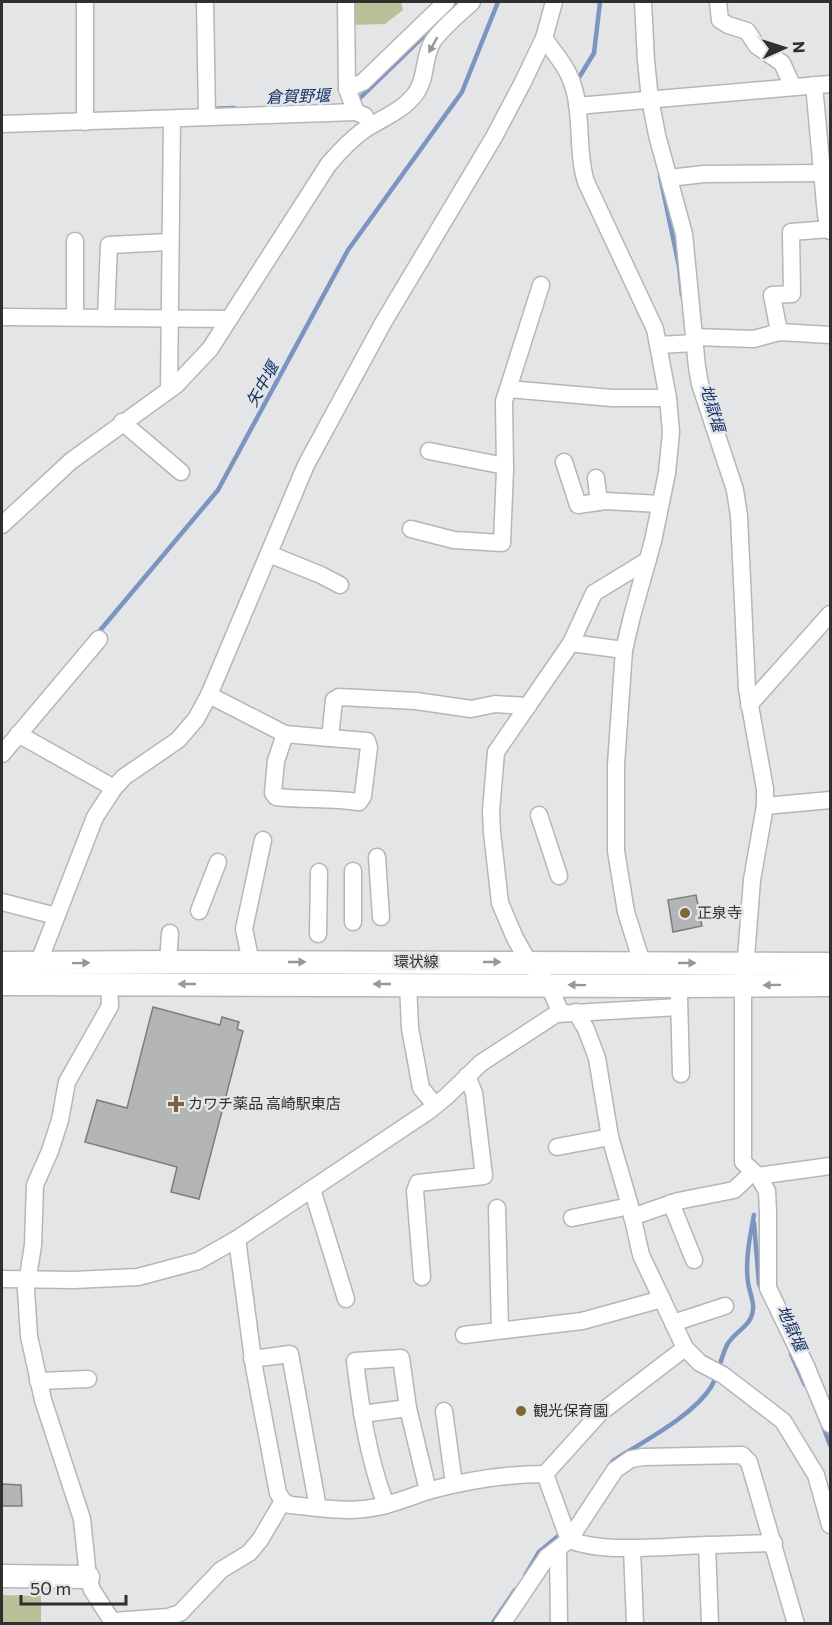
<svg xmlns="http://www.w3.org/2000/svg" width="832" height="1625" viewBox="0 0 832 1625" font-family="Commissioner,'Noto Sans JP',sans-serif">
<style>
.green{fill:#bac199}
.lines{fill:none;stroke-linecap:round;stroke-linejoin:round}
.stream{stroke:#7b94c1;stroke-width:4.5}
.building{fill:#b3b4b6;stroke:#7c7d7f;stroke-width:1.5}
.street-casing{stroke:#b5b6b8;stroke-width:19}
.secondary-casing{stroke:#b5b6b8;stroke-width:25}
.street{stroke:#fff;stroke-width:16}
.secondary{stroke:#fff;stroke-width:22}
.oneway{fill:#979798}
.poi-dot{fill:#7c6635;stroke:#e3e5e6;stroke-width:2}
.labels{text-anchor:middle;stroke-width:5;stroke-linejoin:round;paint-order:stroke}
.poi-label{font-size:15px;fill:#2f2f30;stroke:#e3e5e6;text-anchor:start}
.street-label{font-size:15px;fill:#2f2f30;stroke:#e3e5e6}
.water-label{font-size:16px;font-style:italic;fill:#143168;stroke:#e3e5e6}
</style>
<rect width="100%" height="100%" fill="#e3e5e6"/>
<g class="green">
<path d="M352 2H401L403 10 385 24 352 25Z"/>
<path d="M2 1595 41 1596V1623H2Z"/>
</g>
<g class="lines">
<g class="stream">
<path d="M580 76 594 53 600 2"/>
<path d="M355 101 360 98 459 2"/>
<path d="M209 109 234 108"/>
<path d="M660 176 679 266 682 295"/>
<path d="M97 634 218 490 348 250 462 92 498 2"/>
<path d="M754 1223 759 1284 762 1289"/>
<path d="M791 1354 805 1385"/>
<path d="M823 1426 830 1445"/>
<path d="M610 1465 613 1461C642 1442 693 1416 711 1387 719 1374 720 1359 727 1345 734 1331 752 1327 753 1309 754 1301 749 1291 748 1282 745 1259 750 1237 754 1215"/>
<path d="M525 1576 539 1552 562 1533"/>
<path d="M492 1624 515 1590"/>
</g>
</g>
<g class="building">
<path d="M696 895 702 926 673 932 668 900Z"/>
<path d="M153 1007 220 1025 222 1017 239 1022 237 1029 243 1031 199 1199 171 1192 177 1167 85 1142 97 1100 127 1108Z"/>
<path d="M2 1484 21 1485 22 1506H2Z"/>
</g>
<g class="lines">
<g class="street-casing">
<g id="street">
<path d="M85 2V122"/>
<path d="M205 2 207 117"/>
<path d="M346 2 347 89 356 112 365 116"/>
<path d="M554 2 544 38C552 50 562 61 568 73 585 107 575 147 586 182L655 329 668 398 671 432 667 473 653 541 632 616 624 650 616 765V851L626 912 642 963"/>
<path d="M643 2 646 61 650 99 657 135 684 234 697 367 700 384 735 490 739 516 747 689 765 789V806L752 880 743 997V1162L758 1176 767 1191 768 1212V1288L806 1366 830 1424"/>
<path d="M718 2 720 20 728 25 747 31 757 46 782 63 793 87"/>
<path d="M814 85 826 215 830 231"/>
<path d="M347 89 363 82 446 2"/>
<path d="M577 106 830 84"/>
<path d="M2 124 356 112"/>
<path d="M669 178 704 174 822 173"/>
<path d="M75 241V317"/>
<path d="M2 317 229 319"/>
<path d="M106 317 109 245 170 242"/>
<path d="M779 332 772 295 792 294 791 232 829 229"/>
<path d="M694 337 754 339 779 332 830 335"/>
<path d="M659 345 695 343"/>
<path d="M169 389 172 119"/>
<path d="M508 389 541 285"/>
<path d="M122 422 181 472"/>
<path d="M429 451 505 466"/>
<path d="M564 462 578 505 605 501 660 504"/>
<path d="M596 478 599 502"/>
<path d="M2 525 71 461 176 385 210 349 328 165C339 152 350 140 364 130 382 118 403 111 416 93 427 78 423 57 433 41 442 28 460 13 472 2"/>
<path d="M411 529 454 540 502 543 505 470 504 401 508 389 612 398H668"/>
<path d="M269 554 321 575 340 585"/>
<path d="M571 643 624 650"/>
<path d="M209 695 285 734 330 738 334 700 339 697 416 701 471 709 495 704 528 706"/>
<path d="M749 705 830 614"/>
<path d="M18 734 114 788"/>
<path d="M285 734 276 761 273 793 276 797C304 800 331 798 359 802L363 796 369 747 367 741 330 738"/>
<path d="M2 754 99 639"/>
<path d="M765 806 830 800"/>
<path d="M539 815 559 876"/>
<path d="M377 857 381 917"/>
<path d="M2 902 56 916"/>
<path d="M199 911 218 862"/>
<path d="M353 922V871"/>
<path d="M318 934 319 872"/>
<path d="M168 962 170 933"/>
<path d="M251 962 244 929 263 840"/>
<path d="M38 964 95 817 114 788 124 777 178 740 196 719 209 695 306 465 383 323 494 137 523 82 544 38"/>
<path d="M109 984 110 1006 67 1082 60 1120 50 1151 35 1185 33 1245 26 1290 29 1336 43 1400 82 1519 88 1577 92 1590 114 1624"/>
<path d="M408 984 410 1028 421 1088 435 1105"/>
<path d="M679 996 681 1074"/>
<path d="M576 1012 586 1029 597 1058 610 1137 630 1206 641 1255 685 1348 700 1363 723 1375 783 1421 816 1475 830 1525"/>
<path d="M561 1013 548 984 529 963 515 938 500 903 492 832 491 811 496 752 571 643 594 593 648 560"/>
<path d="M557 1147 610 1137"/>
<path d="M758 1176 830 1166"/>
<path d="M312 1189 346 1299"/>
<path d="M671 1203 694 1260"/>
<path d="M497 1208 500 1330"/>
<path d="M632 1217 678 1201 734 1190 753 1172"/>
<path d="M572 1218 630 1206"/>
<path d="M237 1239 254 1367 278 1493 283 1501 290 1505C314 1507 339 1512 364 1509 387 1507 409 1497 431 1490 469 1480 506 1474 545 1474L569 1540C600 1551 633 1548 666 1547 702 1545 738 1544 774 1543"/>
<path d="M422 1277 415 1191 418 1183 484 1176 474 1093 467 1076"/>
<path d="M2 1279 74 1280 138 1277 198 1261 237 1239 430 1110 447 1096 481 1063 556 1014 679 1007"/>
<path d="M673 1323 725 1306"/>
<path d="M464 1335 582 1321 662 1299"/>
<path d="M252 1359 290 1354 318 1508"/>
<path d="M38 1381 88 1379"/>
<path d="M444 1411 454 1484"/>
<path d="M362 1414 408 1408"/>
<path d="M545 1474 600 1413 685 1348"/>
<path d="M386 1505C368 1458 361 1410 355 1361L401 1358 408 1408 428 1491"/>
<path d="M707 1545 710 1624"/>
<path d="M632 1548 635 1624"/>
<path d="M558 1549 559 1624"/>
<path d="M114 1621 168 1617 180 1613 221 1570 249 1553 260 1540 283 1501"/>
<path d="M502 1624 547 1557 569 1540 615 1470 631 1459 643 1457 742 1455 749 1462 796 1624"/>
</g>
</g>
<g class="secondary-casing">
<g id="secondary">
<path d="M2 963 168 962 830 964"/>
<path d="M2 984 679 986 830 985"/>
<path d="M2 1576 88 1577"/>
</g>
</g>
<use href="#street" class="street"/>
<use href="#secondary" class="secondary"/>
</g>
<defs><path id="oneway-solid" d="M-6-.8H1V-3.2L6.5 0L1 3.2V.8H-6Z" transform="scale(1.5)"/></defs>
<g class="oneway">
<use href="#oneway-solid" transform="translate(433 45) rotate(119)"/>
<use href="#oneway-solid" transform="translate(297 962)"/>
<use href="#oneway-solid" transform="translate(492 962)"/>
<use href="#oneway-solid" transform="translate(81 963) rotate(-1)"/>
<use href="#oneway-solid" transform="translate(687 963)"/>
<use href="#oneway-solid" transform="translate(187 984) rotate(-180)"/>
<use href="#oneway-solid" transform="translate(382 984) rotate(-180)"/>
<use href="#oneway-solid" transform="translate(577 985) rotate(-179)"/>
<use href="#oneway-solid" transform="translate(772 985) rotate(179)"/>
</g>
<g class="poi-dot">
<circle cx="685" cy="913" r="6"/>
<path d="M173 1095h6v6h6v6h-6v6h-6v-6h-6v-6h6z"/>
<circle cx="521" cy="1411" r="6"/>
</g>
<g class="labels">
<g class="poi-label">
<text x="697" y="918">正泉寺</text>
<text x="188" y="1109">カワチ薬品 高崎駅東店</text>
<text x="533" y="1416">観光保育園</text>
</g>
<g class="street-label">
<text x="416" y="967">環状線</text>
</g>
<g class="water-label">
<text transform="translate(298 96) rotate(-2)" y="6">倉賀野堰</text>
<text transform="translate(262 384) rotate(-61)" y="6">矢中堰</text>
<text transform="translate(713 408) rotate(74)" y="6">地獄堰</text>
<text transform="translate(792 1328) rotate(66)" y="6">地獄堰</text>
</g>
</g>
<rect width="832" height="1625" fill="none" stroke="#2f2f30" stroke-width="6"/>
<g transform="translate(784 48) rotate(87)" stroke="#e3e5e6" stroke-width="4.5" paint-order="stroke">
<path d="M0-4.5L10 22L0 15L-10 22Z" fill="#2f2f30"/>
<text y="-9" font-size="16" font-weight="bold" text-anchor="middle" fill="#2f2f30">N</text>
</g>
<path d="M21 1595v9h105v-9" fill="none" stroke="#2f2f30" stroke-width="3"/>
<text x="30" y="1595" font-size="18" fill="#2f2f30" stroke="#e3e5e6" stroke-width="4.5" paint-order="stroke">50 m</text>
</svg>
